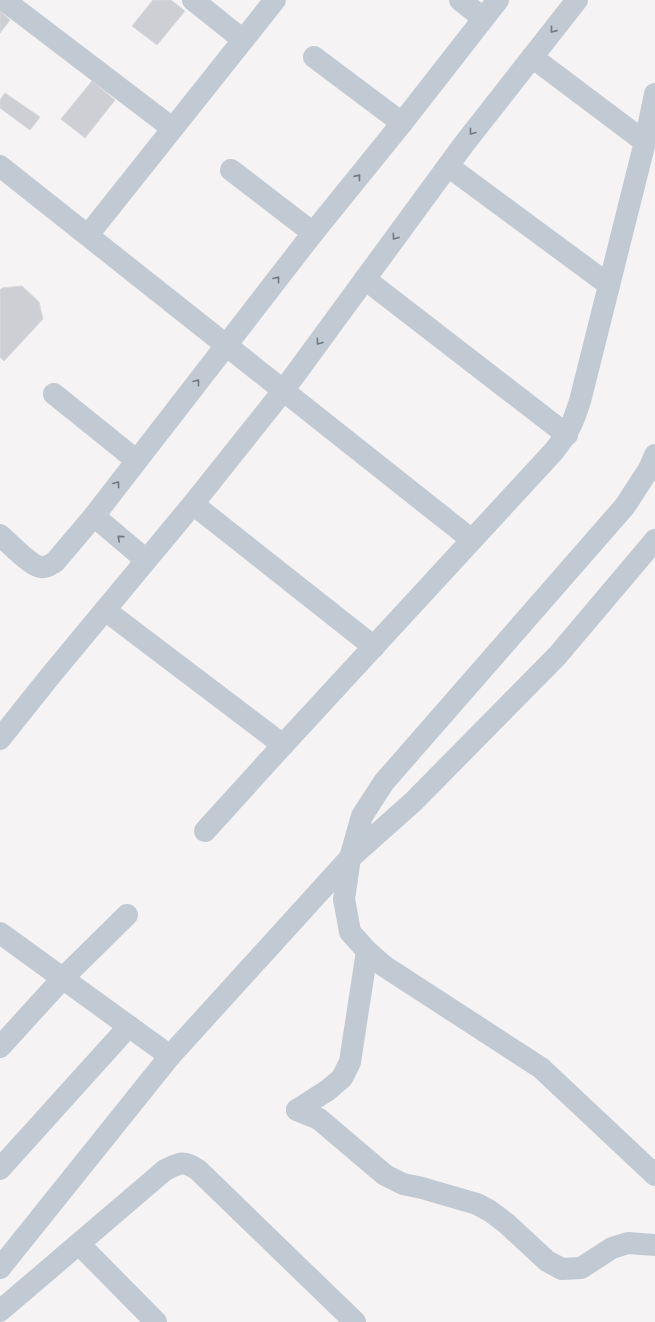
<svg xmlns="http://www.w3.org/2000/svg" width="655" height="1322" viewBox="0 0 655 1322" font-family="Quicksand,sans-serif">
<style>
.building{fill:#cdcfd5;stroke:#d7d9de}
.lines{fill:none;stroke-linecap:round;stroke-linejoin:round}
.minor{stroke:#c1cad2;stroke-width:22}
.oneway{stroke:#6e7983}
</style>
<rect width="100%" height="100%" fill="#f5f3f3"/>
<g class="building">
<path d="M153 0H171L185 11 157 45 132 26Z"/>
<path d="M0 11 10 20 0 33Z"/>
<path d="M92 81 115 100 85 138 61 119Z"/>
<path d="M5 93 40 117 30 130 0 108V100Z"/>
<path d="M22 286 39 302 43 319 4 361 0 357V290L2 288Z"/>
</g>
<g class="lines">
<g class="minor">
<path d="M4 0 172 128"/>
<path d="M193 0 243 40"/>
<path d="M460 0 483 18"/>
<path d="M314 57 402 123"/>
<path d="M532 57 645 142"/>
<path d="M0 166 472 540"/>
<path d="M448 166 609 285"/>
<path d="M231 170 313 233"/>
<path d="M88 235 275 0"/>
<path d="M365 279 567 435"/>
<path d="M54 394 136 460"/>
<path d="M655 455 649 469 625 506 384 782 362 816 350 858 344 899 350 932 367 951 384 966 541 1068 655 1175"/>
<path d="M193 504 374 647"/>
<path d="M94 516 146 560"/>
<path d="M0 535C8 542 30 565 40 567 46 568 50 565 55 562L94 516 313 233 402 123 498 0"/>
<path d="M105 610 283 745"/>
<path d="M0 739 51 675 193 504 283 391 464 144 577 0"/>
<path d="M205 831 283 745 554 451C569 432 573 423 580 401L645 142 655 94"/>
<path d="M0 933 170 1056"/>
<path d="M0 1047 63 978 127 915"/>
<path d="M297 1110 319 1119 385 1175 403 1184 422 1188 477 1204 490 1211 506 1223 547 1261 562 1269 581 1268 612 1248 628 1243 655 1245"/>
<path d="M297 1110 328 1090 342 1078 350 1062 367 951"/>
<path d="M0 1169 129 1026"/>
<path d="M79 1244 156 1322"/>
<path d="M0 1268 170 1056 350 858 413 802 557 656 655 540"/>
<path d="M0 1311 165 1170C180 1163 183 1160 198 1170L355 1322"/>
</g>
</g>
<defs><path id="oneway-chevron" d="M-2-3.5L2.5 0L-2 3.5" fill="none" stroke-width="1.6" stroke-linecap="round" stroke-linejoin="round"/></defs>
<g class="oneway">
<use href="#oneway-chevron" transform="translate(553 30) rotate(129)"/>
<use href="#oneway-chevron" transform="translate(472 132) rotate(128)"/>
<use href="#oneway-chevron" transform="translate(358 177) rotate(-51)"/>
<use href="#oneway-chevron" transform="translate(395 237) rotate(126)"/>
<use href="#oneway-chevron" transform="translate(277 279) rotate(-52)"/>
<use href="#oneway-chevron" transform="translate(319 342) rotate(126)"/>
<use href="#oneway-chevron" transform="translate(197 382) rotate(-52)"/>
<use href="#oneway-chevron" transform="translate(117 484) rotate(-53)"/>
<use href="#oneway-chevron" transform="translate(120 538) rotate(-140)"/>
</g>
</svg>
